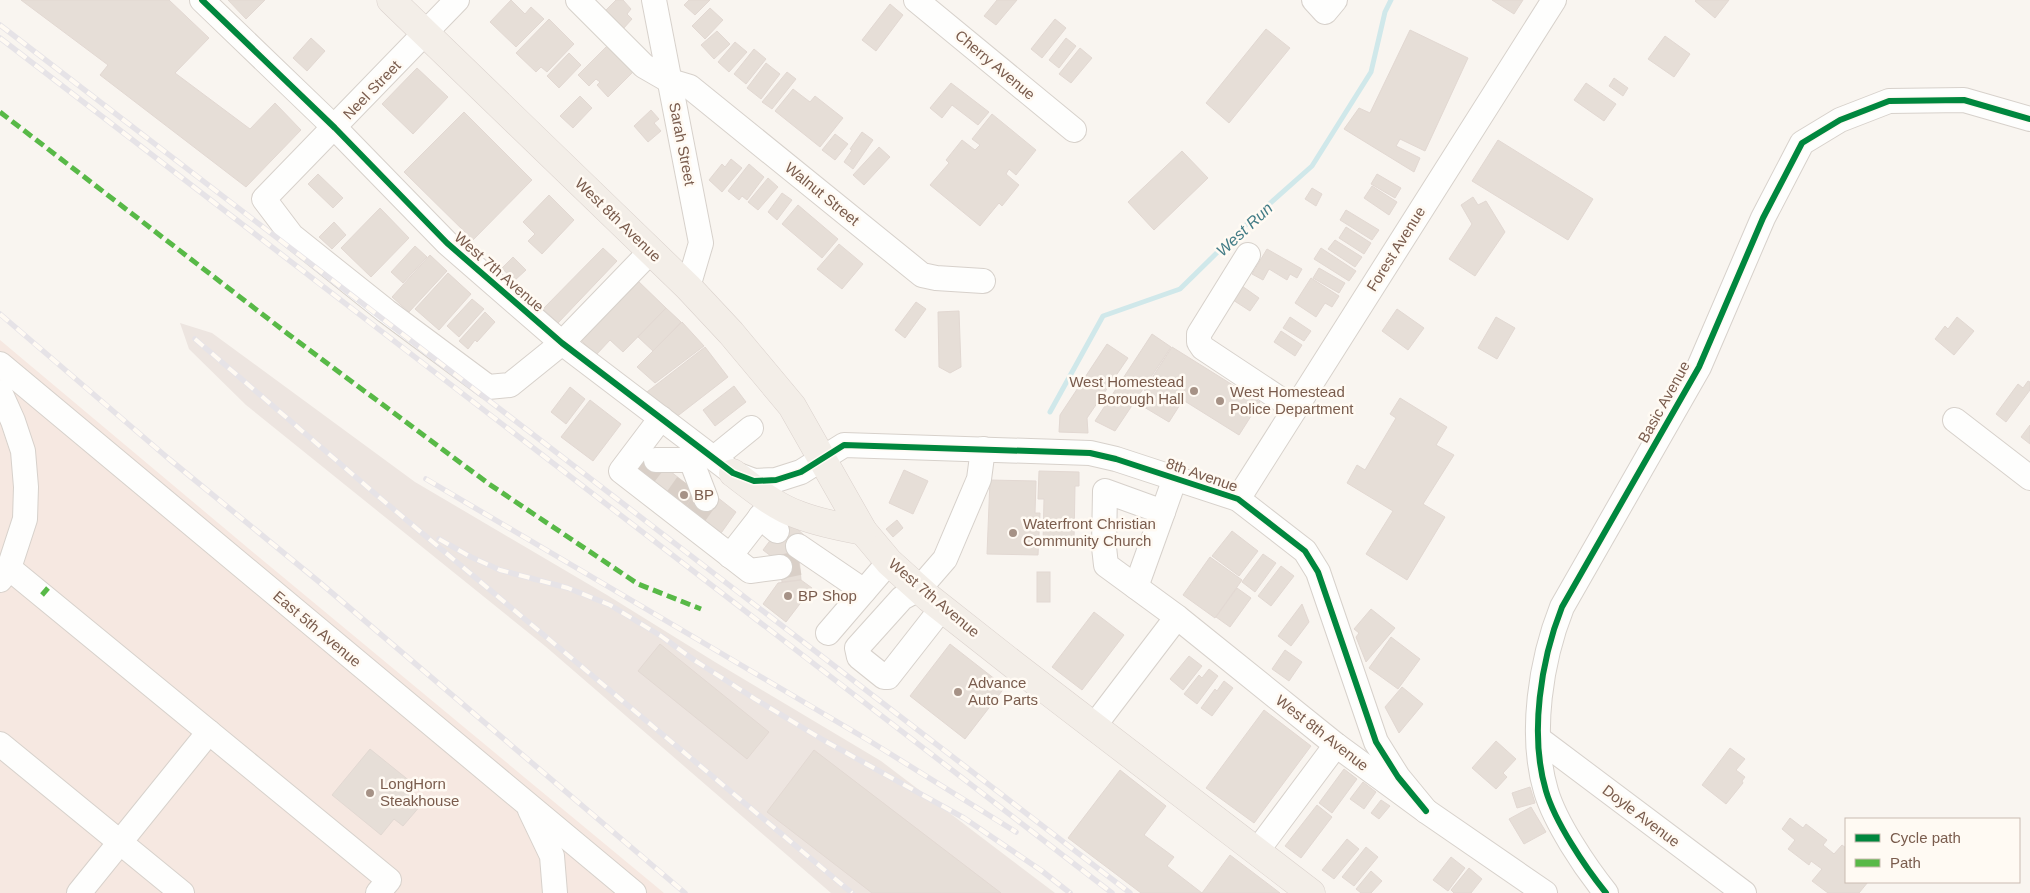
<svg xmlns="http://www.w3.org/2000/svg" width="2030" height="893" viewBox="0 0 2030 893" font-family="Helvetica,sans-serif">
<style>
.commercial{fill:#f6e8e1}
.industrial{fill:#ede5e0}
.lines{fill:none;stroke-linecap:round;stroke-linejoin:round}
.stream{stroke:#d0e8ea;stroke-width:5}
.building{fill:#e6ded7;stroke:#e2d8d2}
.minor-tunnel{stroke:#d9cfc7;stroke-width:24;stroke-dasharray:24 12;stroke-linecap:butt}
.minor-casing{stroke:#d7d1cb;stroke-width:26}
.major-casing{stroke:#dad1cc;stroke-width:29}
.minor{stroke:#fefefd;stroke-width:24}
.major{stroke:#f3eee8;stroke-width:28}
.rail-casing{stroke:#e6e3e7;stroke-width:5.5}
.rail{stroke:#fffaf3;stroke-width:4;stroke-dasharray:11;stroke-linecap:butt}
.quiet{stroke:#58b947;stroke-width:5;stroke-dasharray:10 5;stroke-linecap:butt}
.cycleway-casing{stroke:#fffaf3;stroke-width:9}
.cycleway{stroke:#00873e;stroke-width:6}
.poi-dot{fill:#a69286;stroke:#fffaf3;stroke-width:2}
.labels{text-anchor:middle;stroke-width:5;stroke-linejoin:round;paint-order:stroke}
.street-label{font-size:15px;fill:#7a5c4d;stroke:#fffaf3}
.poi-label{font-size:15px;fill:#7a5c4d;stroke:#fffaf3;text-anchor:start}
.water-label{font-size:16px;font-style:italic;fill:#437c86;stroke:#fffaf3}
</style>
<rect width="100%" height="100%" fill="#f9f5f0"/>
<path class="commercial" d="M0 340 248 548 664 893H0Z"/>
<path class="industrial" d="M180 323 212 333 415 482 607 595 715 662 881 761 1055 893H831L545 646 246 405 189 349Z"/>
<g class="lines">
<path class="stream" d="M1050 412 1103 316 1180 289 1238 232 1312 166 1371 72 1385 12 1391 0"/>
</g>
<g class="building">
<path d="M21 0H169L209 38 175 73 250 129 275 103 301 130 246 187 100 75 108 65Z"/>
<path d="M228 0H265L246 19Z"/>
<path d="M511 0 525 14 531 7 544 19 516 47 490 22Z"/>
<path d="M616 0H623L631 9 627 14 632 19 623 29 605 11Z"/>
<path d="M689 0H710L695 15 684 5Z"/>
<path d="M997 0H1017L996 25 984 16Z"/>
<path d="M1492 0H1523L1514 14Z"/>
<path d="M1696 0H1729L1715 18 1695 1Z"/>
<path d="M890 4 903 15 876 51 862 40Z"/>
<path d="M710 8 723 20 705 39 692 26Z"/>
<path d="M549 19 574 44 547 72 541 67 536 72 516 53Z"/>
<path d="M1055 19 1066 28 1042 58 1031 49Z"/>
<path d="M1266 29 1290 48 1229 123 1206 103Z"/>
<path d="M1410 30 1468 58 1425 151 1400 139 1396 146 1420 158 1414 172 1344 129 1359 108 1370 113Z"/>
<path d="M717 31 730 44 714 59 701 45Z"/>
<path d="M1665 36 1690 54 1674 77 1648 59Z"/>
<path d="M311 38 325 51 307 71 293 58Z"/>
<path d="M1066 38 1076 46 1059 68 1049 60Z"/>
<path d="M735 42 747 52 729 72 718 62Z"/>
<path d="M607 46 633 72 608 97 597 85 600 82 596 79 589 86 578 75Z"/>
<path d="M1080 48 1092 58 1071 83 1059 74Z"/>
<path d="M754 49 766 59 746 84 734 74Z"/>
<path d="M569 53 581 65 559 88 547 76Z"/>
<path d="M766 63 780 74 761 99 747 88Z"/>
<path d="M417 68 448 97 413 134 382 104Z"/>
<path d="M787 72 796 79 772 109 762 102Z"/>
<path d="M1614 78 1628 88 1623 96 1609 86Z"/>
<path d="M951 83 989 112 978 125 952 105 942 118 930 108Z"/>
<path d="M1586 83 1616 104 1604 121 1574 100Z"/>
<path d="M793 89 810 102 815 96 843 118 820 147 775 111Z"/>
<path d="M580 96 592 108 573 128 560 116Z"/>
<path d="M651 110 659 119 654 123 661 131 648 142 634 126Z"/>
<path d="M464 112 532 180 473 240 404 172Z"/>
<path d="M992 114 1036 150 1016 175 1009 169 1006 174 1019 185 1002 206 999 203 980 226 930 185 949 163 946 160 962 140 975 150 980 145 972 139Z"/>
<path d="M862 132 873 140 853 169 844 162 852 150 850 149Z"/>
<path d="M835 134 848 144 835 160 822 150Z"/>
<path d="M1498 140 1593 199 1568 240 1472 181Z"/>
<path d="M879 147 890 157 864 185 853 175Z"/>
<path d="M1182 151 1208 178 1154 230 1128 202Z"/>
<path d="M731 159 742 168 722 192 709 180 722 164 725 167Z"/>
<path d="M749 164 764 177 747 200 742 196 739 200 728 191Z"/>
<path d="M318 174 343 198 333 208 308 184Z"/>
<path d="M1377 174 1401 188 1395 198 1371 184Z"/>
<path d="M768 178 778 187 758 210 748 202Z"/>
<path d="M1372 186 1397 202 1389 215 1364 198Z"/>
<path d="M1312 188 1322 194 1316 206 1305 199Z"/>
<path d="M782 193 792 200 777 220 768 212Z"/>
<path d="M549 195 574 220 542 254 528 241 535 234 523 222Z"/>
<path d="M1473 197 1478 205 1486 201 1505 232 1475 276 1449 259 1472 224 1461 205Z"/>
<path d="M798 205 838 239 822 258 782 224Z"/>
<path d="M380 208 409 238 371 277 341 248Z"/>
<path d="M1346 210 1379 230 1372 240 1340 220Z"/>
<path d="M334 222 346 235 332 249 319 237Z"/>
<path d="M1346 227 1371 243 1364 254 1339 238Z"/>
<path d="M1335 240 1362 257 1355 267 1328 249Z"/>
<path d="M839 244 863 264 842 289 817 269Z"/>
<path d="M415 246 427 257 403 283 391 272Z"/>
<path d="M603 248 617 261 558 323 543 309Z"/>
<path d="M1321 248 1356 271 1349 281 1314 259Z"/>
<path d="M1267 249 1302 269 1297 278 1290 274 1287 280 1269 269 1263 280 1252 274Z"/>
<path d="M430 255 447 271 409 312 392 297Z"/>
<path d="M513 257 526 270 514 281 502 268Z"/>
<path d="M1319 268 1345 283 1339 293 1313 278Z"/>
<path d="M448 273 471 294 439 330 415 309Z"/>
<path d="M1311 278 1339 296 1332 307 1325 303 1316 317 1295 303Z"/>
<path d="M637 280 666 308 623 352 610 340 596 355 580 339Z"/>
<path d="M1242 286 1259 298 1250 311 1233 300Z"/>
<path d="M472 299 484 309 459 337 447 326Z"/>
<path d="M916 302 926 309 905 338 895 330Z"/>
<path d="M666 308 681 322 653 351 638 337Z"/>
<path d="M1397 309 1424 328 1408 350 1382 331Z"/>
<path d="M959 311 961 367 950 373 939 367 938 312Z"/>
<path d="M485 312 495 322 477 342 475 340 468 349 459 341Z"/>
<path d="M1290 317 1311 331 1304 341 1283 328Z"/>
<path d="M1496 317 1515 328 1497 359 1478 348Z"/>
<path d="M1957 317 1974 331 1954 355 1935 339 1945 326 1948 329Z"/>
<path d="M682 322 704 346 655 383 637 367Z"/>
<path d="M1281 331 1302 345 1295 356 1274 342Z"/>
<path d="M1152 334 1171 347 1115 431 1095 421Z"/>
<path d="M1107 344 1128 358 1087 418 1088 433 1059 432 1060 415Z"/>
<path d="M705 347 728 377 675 418 643 395Z"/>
<path d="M1172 347 1260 402 1239 435 1183 400 1169 422 1139 404 1147 392 1144 390Z"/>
<path d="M2028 381 2030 382V390L2006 422 1996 414 2018 384 2023 388Z"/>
<path d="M734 386 746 402 715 426 703 410Z"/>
<path d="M570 387 585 399 566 424 551 412Z"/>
<path d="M1400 398 1447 427 1436 445 1454 455 1423 504 1445 517 1407 580 1366 554 1393 511 1347 483 1357 465 1365 470 1396 418 1390 414Z"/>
<path d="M590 400 621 424 593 461 561 437Z"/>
<path d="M2030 425V444L2021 437Z"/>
<path d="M652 457 712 504 717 497 736 512 719 536 638 474Z"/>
<path d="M904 470 928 481 913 514 889 503Z"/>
<path d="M1039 471 1079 472V486H1075L1074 543 1043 542 1044 499H1038Z"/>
<path d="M990 480 1036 481 1035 513H1040L1038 555 987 554Z"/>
<path d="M786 519 805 536 798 546 801 580 782 582 780 563 763 550Z"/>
<path d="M897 520 903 528 893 537 886 529Z"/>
<path d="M1232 531 1258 551 1239 576 1212 556Z"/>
<path d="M1263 554 1276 563 1255 592 1242 582Z"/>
<path d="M1210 557 1242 580 1215 618 1183 595Z"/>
<path d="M1281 566 1294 576 1271 606 1258 596Z"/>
<rect x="1037" y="572" width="13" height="30"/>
<path d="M801 580 812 588 786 622 763 604 778 583Z"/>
<path d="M1237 588 1251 598 1230 627 1216 617Z"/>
<path d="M1302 604 1309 622 1291 646 1278 636Z"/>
<path d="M1371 609 1395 628 1366 662 1356 637 1359 633 1354 629Z"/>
<path d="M1094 612 1124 635 1082 690 1052 667Z"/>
<path d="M1391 637 1420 659 1398 689 1369 668Z"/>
<path d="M660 644 769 732 747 759 638 671Z"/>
<path d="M950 644 1005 687 965 739 910 696Z"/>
<path d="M1285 650 1302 662 1289 681 1272 669Z"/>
<path d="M1189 656 1202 666 1183 690 1170 679Z"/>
<path d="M1209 669 1218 676 1197 704 1184 694 1199 675 1202 678Z"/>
<path d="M1224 681 1233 688 1212 716 1201 708 1215 689 1217 691Z"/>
<path d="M1402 687 1423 704 1399 733 1385 707Z"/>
<path d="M1264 710 1311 746 1254 823 1206 788Z"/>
<path d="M1496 741 1516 759 1503 773 1507 777 1496 789 1472 768Z"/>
<path d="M1730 748 1745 759 1736 770 1745 777 1742 781 1743 783 1726 804 1702 785Z"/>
<path d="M370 749 411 782 404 791 421 805 403 826 394 819 381 835 332 795Z"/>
<path d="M814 750 1001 893H872L767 812Z"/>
<path d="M1344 769 1357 779 1332 813 1319 803Z"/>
<path d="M1120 770 1166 806 1144 835 1174 857 1167 866 1202 893H1141L1068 838Z"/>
<path d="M1363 782 1376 792 1364 809 1350 799Z"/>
<path d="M1530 787 1535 803 1517 808 1512 793Z"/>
<path d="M1381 800 1390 806 1379 819 1371 813Z"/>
<path d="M1317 805 1332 817 1301 858 1285 846Z"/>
<path d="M1531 807 1546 832 1524 844 1509 819Z"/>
<path d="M1790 818 1803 828 1806 824 1827 840 1823 845 1834 854 1842 845 1846 848V882H1868L1859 893H1828L1812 881 1822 869 1811 861 1809 865 1788 849 1795 840 1782 829Z"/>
<path d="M1347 839 1359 849 1334 879 1322 870Z"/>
<path d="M1366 847 1378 857 1354 886 1342 877Z"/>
<path d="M1230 855 1280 893H1202Z"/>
<path d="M1451 857 1465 868 1448 891 1433 880Z"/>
<path d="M1469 868 1482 879 1471 893H1454L1451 890Z"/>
<path d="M1371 871 1382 881 1371 893H1361L1356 889Z"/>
</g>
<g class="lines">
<g class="minor-tunnel">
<path d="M643 477 656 460"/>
<path d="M675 501 687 484"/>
<path d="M694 516 706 499"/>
<path d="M780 567 799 563"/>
</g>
<g class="minor-casing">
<g id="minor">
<path d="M202 0 335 128 447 243 562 343 733 473 754 481 776 480 801 472 844 445 1090 453 1116 459 1238 499 1305 551 1318 572 1376 742 1398 777 1426 811"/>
<path d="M457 0 264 199 292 236 386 311 488 387 510 385 562 343 650 252"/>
<path d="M578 0 644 66 670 81 690 87 922 275 936 278 983 281"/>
<path d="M654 0 701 243 688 287"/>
<path d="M916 0 1074 130"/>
<path d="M1314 0 1325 12 1335 0"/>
<path d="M1248 255 1199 334V342L1203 348 1295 409"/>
<path d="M0 364 634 893"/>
<path d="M0 392 13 421 23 451 26 487 25 519 9 568 0 580"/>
<path d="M661 418 621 471 750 571 780 567"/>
<path d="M1955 420 2030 478"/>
<path d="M714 458 751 428"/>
<path d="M656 460H691"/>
<path d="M691 460 706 499"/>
<path d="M1175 478 1163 512 1105 491 1104 547 1106 565 1177 617 1336 745 1426 811 1545 893"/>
<path d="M1238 499 1554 0"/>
<path d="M760 517 777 531"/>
<path d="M798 546 864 591"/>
<path d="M730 556 773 501"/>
<path d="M9 568 389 880 378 893"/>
<path d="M1136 587 1163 512"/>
<path d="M942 608 888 677H884L859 657 857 648 902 598 919 589 945 559 979 479 983 449"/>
<path d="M828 633 889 562"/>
<path d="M1094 726 1177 617"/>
<path d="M1539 739 1744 893"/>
<path d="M0 744 182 893"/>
<path d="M530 810 552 856 555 893"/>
<path d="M1257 851 1336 745"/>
<path d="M79 893 209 732"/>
<path d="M1606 893C1585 867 1555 822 1546 791 1529 734 1541 660 1562 607L1699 367 1763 218 1802 143 1840 120 1889 101 1964 100 2030 119"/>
</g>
</g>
<g class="major-casing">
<g id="major">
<path d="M391 0 688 287 731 333 792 406 863 531 889 562 929 598 1014 665 1311 893"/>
<path d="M733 473C753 488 775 507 799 515 820 523 841 527 863 531"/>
</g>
</g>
<use href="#minor" class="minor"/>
<use href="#major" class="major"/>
<g class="rail-casing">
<g id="rail">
<path d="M0 25 1130 893"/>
<path d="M0 38 1112 893"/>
<path d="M0 314 169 459 318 581 685 893"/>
<path d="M195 339 379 497 852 893"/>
<path d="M426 479 868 740 1016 832"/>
<path d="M439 539 471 557 500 570 568 588 610 605 661 636 694 660 755 699 825 741 964 818 1042 871 1070 893"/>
</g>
</g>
<use href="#rail" class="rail"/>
<g class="quiet">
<path d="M0 112 288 334 489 484 638 584 701 609"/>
<path d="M42 595 48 588"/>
</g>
<g class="cycleway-casing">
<g id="cycleway">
<path d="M202 0 335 128 447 243 562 343 733 473 754 481 776 480 801 472 844 445 1090 453 1116 459 1238 499 1305 551 1318 572 1376 742 1398 777 1426 811"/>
<path d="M1606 893C1585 867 1555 822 1546 791 1529 734 1541 660 1562 607L1699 367 1763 218 1802 143 1840 120 1889 101 1964 100 2030 119"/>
</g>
</g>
<use href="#cycleway" class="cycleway"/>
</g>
<g class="poi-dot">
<circle cx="1194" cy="391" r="5"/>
<circle cx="1220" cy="401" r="5"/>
<circle cx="684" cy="495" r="5"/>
<circle cx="1013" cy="533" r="5"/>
<circle cx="788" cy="596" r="5"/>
<circle cx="958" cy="692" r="5"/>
<circle cx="370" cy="793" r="5"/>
</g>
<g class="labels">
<g class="street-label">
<text transform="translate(995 65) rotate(40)" y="5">Cherry Avenue</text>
<text transform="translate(372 90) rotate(-46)" y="5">Neel Street</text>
<text transform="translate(682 144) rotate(79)" y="5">Sarah Street</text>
<text transform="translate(822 194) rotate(39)" y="5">Walnut Street</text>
<text transform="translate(618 220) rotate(44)" y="5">West 8th Avenue</text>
<text transform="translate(1396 249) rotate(-58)" y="5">Forest Avenue</text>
<text transform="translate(499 272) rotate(41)" y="5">West 7th Avenue</text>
<text transform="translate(1664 402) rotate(-61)" y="5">Basic Avenue</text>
<text transform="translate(1202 475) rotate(19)" y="5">8th Avenue</text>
<text transform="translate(934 598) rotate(40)" y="5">West 7th Avenue</text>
<text transform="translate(317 629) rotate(40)" y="5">East 5th Avenue</text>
<text transform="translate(1322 733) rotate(38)" y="5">West 8th Avenue</text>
<text transform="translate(1641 816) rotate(37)" y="5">Doyle Avenue</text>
</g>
<g class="poi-label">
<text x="1184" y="387" text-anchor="end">West Homestead<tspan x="1184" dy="17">Borough Hall</tspan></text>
<text x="1230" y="397">West Homestead<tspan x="1230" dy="17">Police Department</tspan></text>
<text x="694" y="500">BP</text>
<text x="1023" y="529">Waterfront Christian<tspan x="1023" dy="17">Community Church</tspan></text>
<text x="798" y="601">BP Shop</text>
<text x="968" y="688">Advance<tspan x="968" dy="17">Auto Parts</tspan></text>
<text x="380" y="789">LongHorn<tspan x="380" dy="17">Steakhouse</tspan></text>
</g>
<g class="water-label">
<text transform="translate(1244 229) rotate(-43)" y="6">West Run</text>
</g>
</g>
<rect x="1845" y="818" width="175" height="65" fill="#fffaf3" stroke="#cabbb1"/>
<rect x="1855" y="834" width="25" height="8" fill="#00873e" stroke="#cabbb1"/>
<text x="1890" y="843" font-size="15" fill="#7a5c4d">Cycle path</text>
<rect x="1855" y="859" width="25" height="8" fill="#58b947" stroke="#cabbb1"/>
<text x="1890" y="868" font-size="15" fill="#7a5c4d">Path</text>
</svg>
